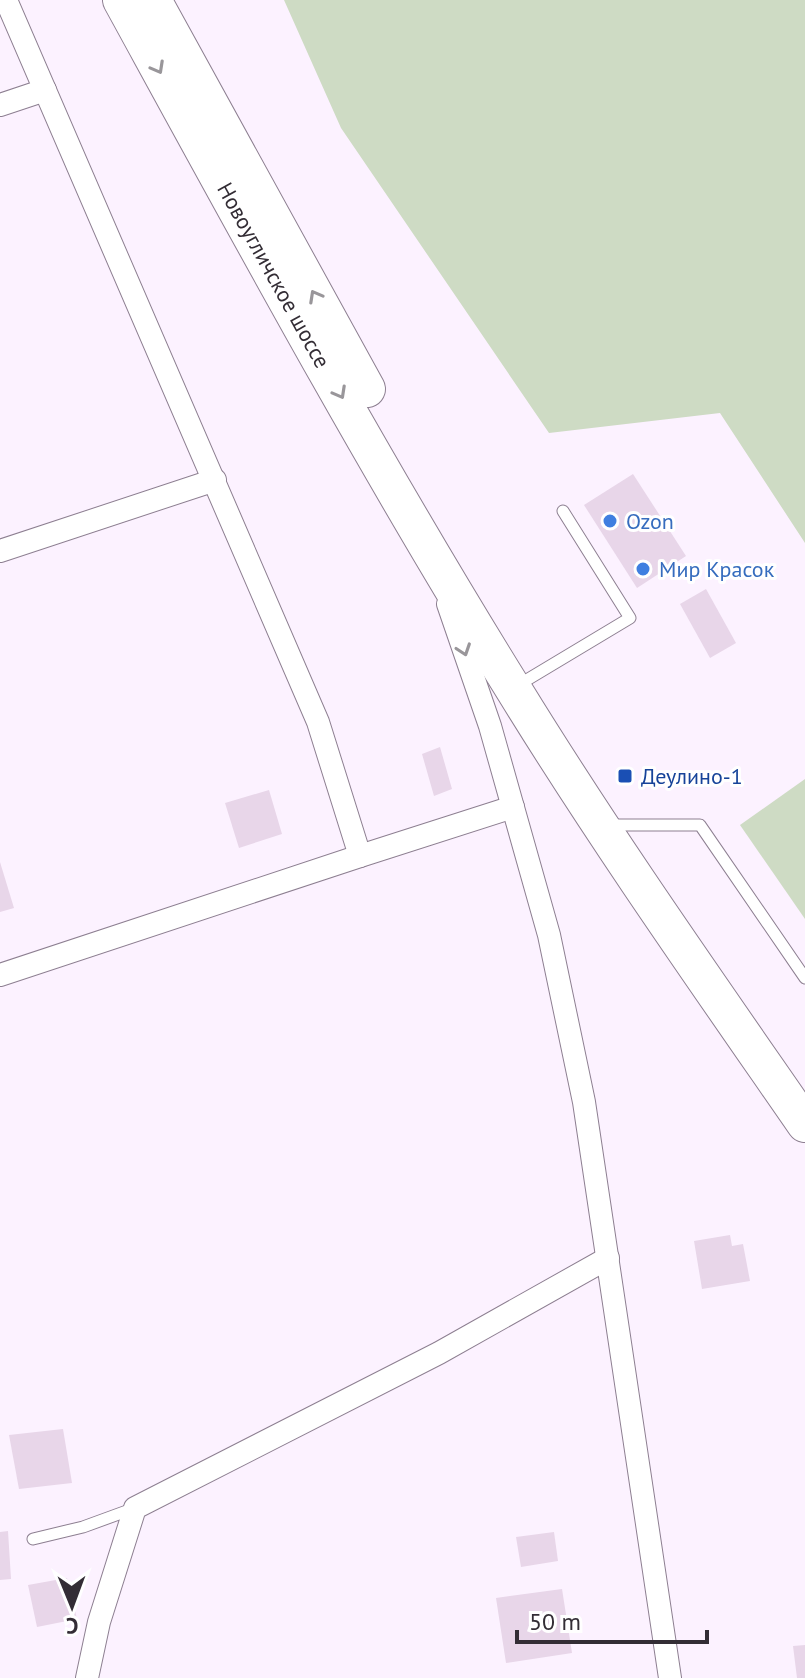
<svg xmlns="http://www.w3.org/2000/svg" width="805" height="1678" viewBox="0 0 805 1678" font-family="'PT Sans',sans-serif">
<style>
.green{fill:#cedbc4}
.building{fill:#e8d6e9}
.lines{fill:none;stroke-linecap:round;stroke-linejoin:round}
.lane-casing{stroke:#8d7f91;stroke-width:13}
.street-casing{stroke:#8d7f91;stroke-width:24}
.primary-casing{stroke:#8d7f91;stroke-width:38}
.lane{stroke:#fff;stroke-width:11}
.street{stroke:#fff;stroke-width:22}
.primary{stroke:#fff;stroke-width:36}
.oneway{stroke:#99969a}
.shop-dot{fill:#3f7fe0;stroke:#fff;stroke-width:3}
.transit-dot{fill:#1a4fb4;stroke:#fff;stroke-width:3}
.labels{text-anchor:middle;stroke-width:6;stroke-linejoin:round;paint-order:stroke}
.street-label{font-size:22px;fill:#332d35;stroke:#fff}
.shop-label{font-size:22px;fill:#366cbe;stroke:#fff;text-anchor:start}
.transit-label{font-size:22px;fill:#164399;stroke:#fff;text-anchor:start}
</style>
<rect width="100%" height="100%" fill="#fcf2ff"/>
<g class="green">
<path d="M284 0H805V543L720 413 549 433 341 128Z"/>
<path d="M805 779V919L740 825Z"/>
</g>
<g class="building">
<path d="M633 474 686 556 637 588 584 505Z"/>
<path d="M706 589 736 643 710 658 680 604Z"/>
<path d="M440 747 452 789 434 796 422 754Z"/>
<path d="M269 790 282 834 239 848 225 803Z"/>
<path d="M0 862 14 908 0 912Z"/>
<path d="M730 1235 732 1246 743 1244 750 1281 702 1289 694 1241Z"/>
<path d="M63 1429 72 1483 19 1489 9 1435Z"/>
<path d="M8 1531 11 1579 0 1580V1532Z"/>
<path d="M554 1532 558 1561 521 1567 516 1537Z"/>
<path d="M67 1578 77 1619 37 1627 28 1585Z"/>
<path d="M562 1589 572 1653 506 1663 496 1598Z"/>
<path d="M805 1645V1678H797L793 1646Z"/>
</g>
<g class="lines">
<g class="lane-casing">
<g id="lane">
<path d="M525 681 630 618 563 511"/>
<path d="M617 825H700L805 978"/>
<path d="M33 1539 83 1527 135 1508"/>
</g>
</g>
<g class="street-casing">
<g id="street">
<path d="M0 105 45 90"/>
<path d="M0 551 215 480"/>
<path d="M448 604 490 726 549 935 584 1102 670 1678"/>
<path d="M360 856 513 807"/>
<path d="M0 975 360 856 318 722 6 0"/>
<path d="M87 1678 99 1622 135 1508 439 1353 608 1258"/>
</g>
</g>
<g class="primary-casing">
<g id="primary">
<path d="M121 0C248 232 374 465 514 690 605 838 706 981 805 1124"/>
<path d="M153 0 367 389"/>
</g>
</g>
<use href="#lane" class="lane"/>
<use href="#street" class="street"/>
<use href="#primary" class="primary"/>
</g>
<defs><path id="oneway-chevron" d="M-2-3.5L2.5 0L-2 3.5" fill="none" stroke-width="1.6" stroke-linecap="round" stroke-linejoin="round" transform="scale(2)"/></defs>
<g class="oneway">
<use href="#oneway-chevron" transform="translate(158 68) rotate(61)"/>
<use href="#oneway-chevron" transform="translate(315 296) rotate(-119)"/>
<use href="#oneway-chevron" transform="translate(340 393) rotate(61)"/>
<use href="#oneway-chevron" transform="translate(464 650) rotate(71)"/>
</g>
<g class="shop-dot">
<circle cx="610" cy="521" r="8"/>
<circle cx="643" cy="569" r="8"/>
</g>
<rect class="transit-dot" x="617" y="768" width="16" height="16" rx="4"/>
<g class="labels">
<g class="street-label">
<text transform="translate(274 275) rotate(61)" y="8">Новоугличское шоссе</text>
</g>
<g class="shop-label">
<text x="626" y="529">Ozon</text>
<text x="659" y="577">Мир Красок</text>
</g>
<g class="transit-label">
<text x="641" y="784">Деулино-1</text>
</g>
</g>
<g transform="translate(72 1606) rotate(179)" stroke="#ffffff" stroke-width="6" paint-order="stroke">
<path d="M0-6L14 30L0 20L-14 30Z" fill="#332d35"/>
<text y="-12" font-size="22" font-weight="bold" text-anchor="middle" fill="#332d35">С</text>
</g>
<path d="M517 1630v12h190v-12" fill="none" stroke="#332d35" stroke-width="4"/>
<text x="529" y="1630" font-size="24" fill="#332d35" stroke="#ffffff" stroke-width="6" paint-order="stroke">50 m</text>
</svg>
